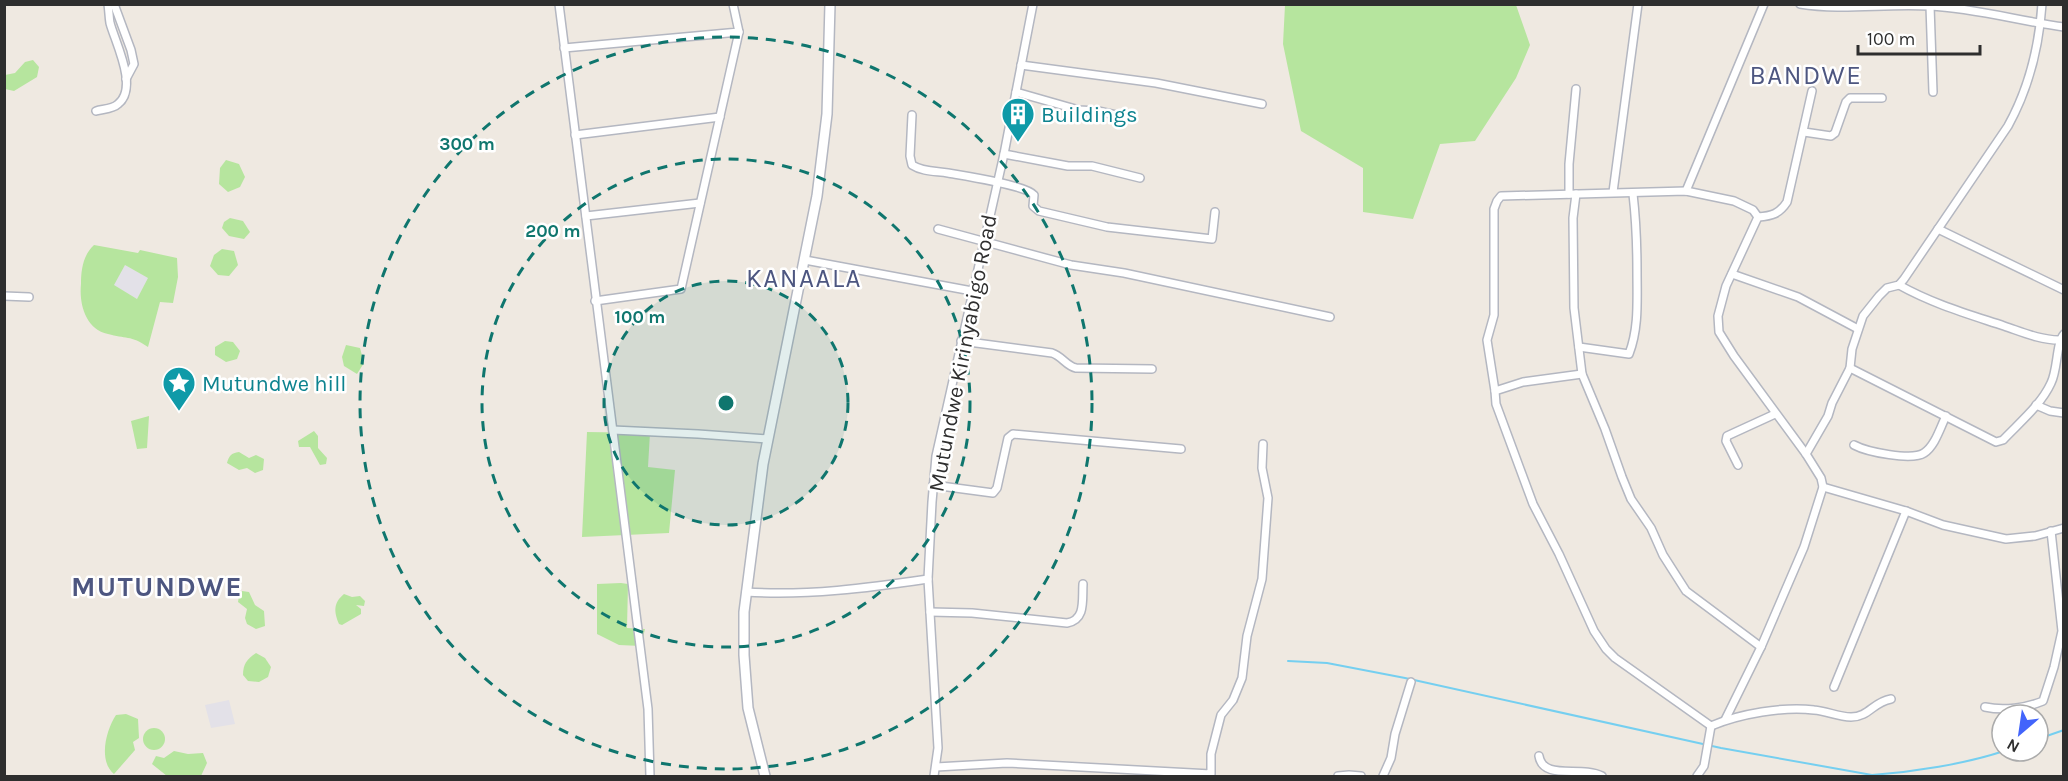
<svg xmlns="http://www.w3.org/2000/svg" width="2068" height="781" viewBox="0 0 2068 781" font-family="Karla,sans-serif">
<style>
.industrial{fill:#e3e1e8}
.green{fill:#b6e59e;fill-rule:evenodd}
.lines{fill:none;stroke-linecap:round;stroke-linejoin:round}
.stream{stroke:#75cff0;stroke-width:2}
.minor-casing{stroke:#b4b7c1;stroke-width:10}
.tertiary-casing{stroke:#b4b7c1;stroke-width:12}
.minor{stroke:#fff;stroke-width:7}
.tertiary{stroke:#fff;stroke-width:9}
.ring{fill:none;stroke:#0f766e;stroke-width:3;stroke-dasharray:10 8}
.labels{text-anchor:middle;stroke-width:5;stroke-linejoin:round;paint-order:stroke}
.culture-label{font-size:22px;fill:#0d838f;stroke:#fff;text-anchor:start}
.street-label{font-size:22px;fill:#2e2e2e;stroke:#fff}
.quarter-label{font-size:26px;letter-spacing:1.5px;fill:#4d5680;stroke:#fff}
.district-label{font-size:28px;font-weight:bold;letter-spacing:1.5px;fill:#4d5680;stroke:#fff}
.centre{fill:#0f766e;stroke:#fff;stroke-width:3}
.ring-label{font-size:18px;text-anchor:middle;font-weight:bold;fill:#0f766e;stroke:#fff;stroke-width:5;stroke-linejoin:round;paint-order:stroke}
</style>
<rect width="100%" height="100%" fill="#efe9e1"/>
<g class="industrial">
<path d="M125 265 149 278 137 299 113 285Z"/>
<path d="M229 700 235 724 211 728 205 705Z"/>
</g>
<g class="green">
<path d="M1285 5H1516L1530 45 1516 78 1475 141 1440 144 1413 219 1363 212V168L1301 131 1283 44Z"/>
<path d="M33 60 39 67 37 77 14 91 5 89V75L15 73 25 62Z"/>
<path d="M226 160 239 164 245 177 240 187 228 192 219 184 220 168Z"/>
<path d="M230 218 243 221 250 232 244 239 229 236 222 228 224 222Z"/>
<path d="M94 245 138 253 140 250 177 258 178 277 173 303 160 302 148 347C131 335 125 339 108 334 85 329 79 303 81 284 81 270 83 255 94 245ZM125 265 148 278 137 299 114 285Z"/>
<path d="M222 249 234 251 238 265 229 276 218 275 210 266 214 255Z"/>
<path d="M225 341 233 342 240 351 237 359 226 362 215 355V347Z"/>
<path d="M346 345 360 348 364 363 357 374 344 366 342 357Z"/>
<path d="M149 416 147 448 137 449 131 421Z"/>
<path d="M314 431 318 436V448L327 458 326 464 320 465 310 447H299L298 441Z"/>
<path d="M587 432 650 433 648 467 675 470 669 533 582 537Z"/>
<path d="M239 452 249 458 256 455 264 459 263 470 255 473 247 468 239 470 227 463C229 456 231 453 239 452Z"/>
<path d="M621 583 628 584 627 628 645 629 641 646 619 645 597 634V584Z"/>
<path d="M242 591 249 592 255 605 264 611 265 626 256 629 247 624 245 618 247 609 238 602 239 596Z"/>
<path d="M344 594 352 597 360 596 365 601 364 606 356 605 361 609V614L342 625 339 624C334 612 333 603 344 594Z"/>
<path d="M256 653 265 658 271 667 268 677 259 682 248 681 243 675C243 664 247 659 256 653Z"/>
<path d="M126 714 138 719 139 738 133 742 135 750 114 774C98 761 106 730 116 715Z"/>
<circle cx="154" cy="739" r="11"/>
<path d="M174 751 188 754 203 753 207 763 201 776H167L152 764 156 756 164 758Z"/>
</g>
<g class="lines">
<g class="stream">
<path d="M1288 661 1327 663 1405 678 1721 748 1872 775C1913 772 1965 764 2004 751"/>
<path d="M2038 739 2064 730"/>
</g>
<g class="minor-casing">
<g id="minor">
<path d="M114 4 131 50 134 64 126 79"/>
<path d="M559 4 648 709 650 776"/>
<path d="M1800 4C1843 11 1887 3 1930 6 1975 8 2019 21 2064 27"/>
<path d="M1930 6 1933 92"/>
<path d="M564 48 739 32 733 4"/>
<path d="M1021 65 1156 83 1262 104"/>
<path d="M1016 92 1079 110 1098 111 1116 115"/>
<path d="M96 111C103 109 113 109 118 104 139 88 115 42 110 23 109 17 109 11 108 4"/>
<path d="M912 115 910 156 912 165C923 172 936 171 948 173 965 176 1025 185 1034 195L1033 206 1039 211 1107 227 1212 239 1215 212"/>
<path d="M1804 132 1831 136 1835 133 1846 102 1850 98H1882"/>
<path d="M575 135 720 117"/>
<path d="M1004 154 1068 166H1092L1140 178"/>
<path d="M1686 191 1764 4"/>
<path d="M1613 192 1638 4"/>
<path d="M1569 194V164L1576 89"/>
<path d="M1576 194 1573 218 1574 308 1582 374 1605 429 1622 477 1631 499 1651 528 1663 555 1686 591 1761 647"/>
<path d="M586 216 700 203"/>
<path d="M1758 217C1772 216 1779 214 1787 202L1812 91"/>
<path d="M938 229 1071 265 1124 273 1330 317"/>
<path d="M1938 229 2064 290"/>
<path d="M805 260 972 291"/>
<path d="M1732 274 1798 297 1858 329"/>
<path d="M1899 285C1933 304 1968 314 2004 326 2022 332 2040 340 2059 340"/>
<path d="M4 296 29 297"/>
<path d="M595 301 681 289 739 32"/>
<path d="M961 341 1052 353C1062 356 1066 366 1076 368L1152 369"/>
<path d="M1579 347 1629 354C1639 328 1637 301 1637 272 1637 246 1636 220 1633 194"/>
<path d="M1850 368 1996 442 2003 440C2019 423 2041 405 2051 383 2058 369 2056 343 2064 334"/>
<path d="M1582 374 1523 382 1495 391 1496 404 1533 504 1559 554 1594 631 1606 649 1615 658 1711 726"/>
<path d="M1495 391 1487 340 1494 315V209L1497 201 1501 196 1686 191 1734 201 1753 210 1758 217 1726 286 1718 316 1719 332 1734 356 1806 454 1821 478 1823 487 1804 547 1761 647 1725 720"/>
<path d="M2036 405 2050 411 2064 413"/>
<path d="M613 430 698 434 768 439"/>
<path d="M1854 445C1867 452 1912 461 1924 453 1935 446 1940 428 1946 416"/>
<path d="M1806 454 1828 416 1832 403 1850 368 1852 349 1863 316 1879 296 1887 288 1899 285 1904 279 2008 126C2029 88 2039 48 2042 4"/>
<path d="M1738 465 1726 441 1727 436 1775 414"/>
<path d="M933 485 993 493 997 488 1008 438 1013 434 1181 449"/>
<path d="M1823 487 1906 511 1943 525 2006 539 2035 536 2064 528"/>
<path d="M746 592C807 596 868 588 928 579"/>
<path d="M930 612 972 613 1067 623C1086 620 1082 600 1083 584"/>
<path d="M1834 687 1906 511"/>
<path d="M1985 707C2004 711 2026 708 2043 701L2054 667 2062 631 2051 531"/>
<path d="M1711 726C1739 714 1784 706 1814 710 1827 711 1838 717 1851 717 1869 717 1873 702 1891 699"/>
<path d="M1539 756C1543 781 1581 765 1602 776"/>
<path d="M936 767 1007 763 1211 774V754L1221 715 1233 700 1242 678 1247 636 1262 579 1268 498 1262 468 1263 444"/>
<path d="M934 776 938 748 928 579 932 502 936 456 1004 154 1033 4"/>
<path d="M1338 776 1349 775 1361 776"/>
<path d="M1383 776 1391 758 1395 734 1411 682"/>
<path d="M1697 776 1704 766 1711 726"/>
</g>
</g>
<g class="tertiary-casing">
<path id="tertiary" d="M765 776 748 708 744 655V612L763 464 817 196 827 114 830 4"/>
</g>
<use href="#minor" class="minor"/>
<use href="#tertiary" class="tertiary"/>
</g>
<circle cx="726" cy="403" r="122" fill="#0f766e" fill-opacity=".12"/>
<g class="ring">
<circle cx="726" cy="403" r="122"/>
<circle cx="726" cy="403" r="244"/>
<circle cx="726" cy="403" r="366"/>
</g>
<defs>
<g id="building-pin" transform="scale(1.725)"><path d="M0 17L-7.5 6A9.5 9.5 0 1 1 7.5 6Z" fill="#0f9aa8" stroke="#fff"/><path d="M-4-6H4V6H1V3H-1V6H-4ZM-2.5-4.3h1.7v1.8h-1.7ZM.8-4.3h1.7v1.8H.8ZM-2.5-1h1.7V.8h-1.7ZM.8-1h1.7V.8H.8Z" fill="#fff"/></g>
<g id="sight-pin" transform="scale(1.725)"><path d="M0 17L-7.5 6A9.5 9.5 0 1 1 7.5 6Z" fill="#0f9aa8" stroke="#fff"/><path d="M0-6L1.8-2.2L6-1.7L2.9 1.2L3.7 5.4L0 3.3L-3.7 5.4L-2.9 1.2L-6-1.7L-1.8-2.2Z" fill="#fff"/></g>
</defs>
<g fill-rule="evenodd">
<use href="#building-pin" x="1018" y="114"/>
<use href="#sight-pin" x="179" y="383"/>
</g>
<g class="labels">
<g class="culture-label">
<text x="1041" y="122">Buildings</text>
<text x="202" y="391">Mutundwe hill</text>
</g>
<g class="street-label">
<text transform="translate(962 353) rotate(-79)" y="8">Mutundwe Kirinyabigo Road</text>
</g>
<g class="quarter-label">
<text x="1806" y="84">BANDWE</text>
<text x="804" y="287">KANAALA</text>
</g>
<g class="district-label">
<text x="157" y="596">MUTUNDWE</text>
</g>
</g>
<circle cx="726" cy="403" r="9" class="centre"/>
<g class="ring-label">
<text x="467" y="150">300 m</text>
<text x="553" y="237">200 m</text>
<text x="640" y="323">100 m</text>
</g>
<rect width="2068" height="781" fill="none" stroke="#2e2e2e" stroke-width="12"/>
<g transform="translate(2020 733) rotate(209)"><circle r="28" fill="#ffffff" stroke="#ababab" stroke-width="1.5"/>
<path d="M0-4.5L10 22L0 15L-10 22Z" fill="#4264fb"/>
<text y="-9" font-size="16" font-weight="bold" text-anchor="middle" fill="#2e2e2e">N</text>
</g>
<path d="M1858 45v9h122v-9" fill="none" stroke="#2e2e2e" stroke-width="3"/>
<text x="1867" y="45" font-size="18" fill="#2e2e2e" stroke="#ffffff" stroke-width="4.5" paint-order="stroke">100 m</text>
</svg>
